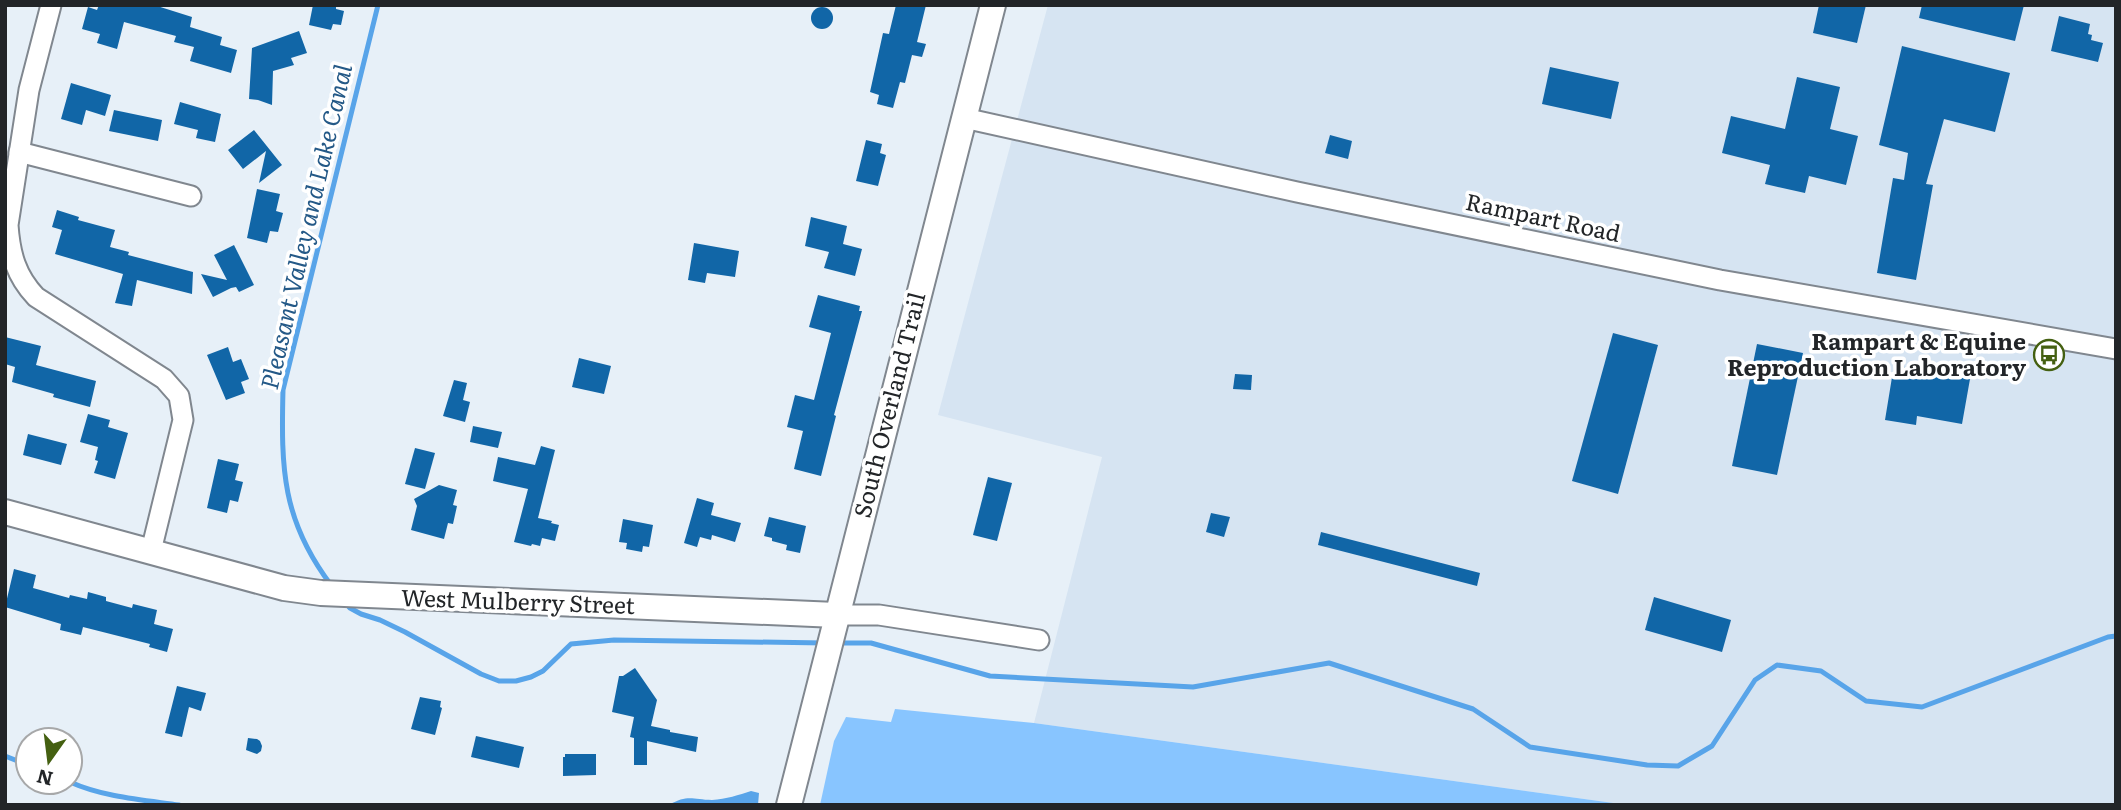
<svg xmlns="http://www.w3.org/2000/svg" width="2121" height="810" viewBox="0 0 2121 810" font-family="Literata,serif">
<style>
.built{fill:#d6e4f2}
.green{fill:#88c5ff}
.water{fill:#58a4e9}
.lines{fill:none;stroke-linecap:round;stroke-linejoin:round}
.stream{stroke:#58a4e9;stroke-width:5}
.building{fill:#1166a7}
.minor-casing{stroke:#80878f;stroke-width:23}
.major-casing{stroke:#80878f;stroke-width:28}
.minor{stroke:#fff;stroke-width:19}
.major{stroke:#fff;stroke-width:24}
.labels{text-anchor:middle;stroke-width:7;stroke-linejoin:round;paint-order:stroke}
.street-label{font-size:23px;fill:#222528;stroke:#fff}
.poi-label{font-size:23px;font-weight:bold;fill:#222528;stroke:#fff;text-anchor:end}
.water-label{font-size:24px;font-style:italic;fill:#245987;stroke:#fff}
</style>
<rect width="100%" height="100%" fill="#e7f0f8"/>
<path class="built" d="M1048 5H2116V805H1628L1034 723 1102 457 938 415Z"/>
<path class="green" d="M895 709 1034 723 1628 805H820L834 741 846 717 891 722Z"/>
<path class="water" d="M751 791 759 793 758 805H669C688 794 693 800 712 800 726 799 739 795 751 791Z"/>
<g class="lines">
<g class="stream">
<path d="M331 585C282 520 281 469 283 390L378 5"/>
<path d="M344 601 350 608 361 614 380 620 405 632 481 674 499 681H516L531 677 543 671 571 644 614 640 825 643"/>
<path d="M838 643H871L990 676 1193 687 1329 663 1473 709 1530 747 1647 765 1678 766 1712 746 1755 680 1777 665 1821 671 1866 701 1922 707 2108 637 2116 636"/>
<path d="M5 756 28 765"/>
<path d="M70 782C103 797 143 800 179 805"/>
</g>
</g>
<g class="building">
<path d="M99 5H154L192 17 190 27 222 37 220 45 237 50 231 73 190 61 194 47 174 42 176 36 124 22 117 49 97 43 100 34 82 29 88 7 97 10Z"/>
<path d="M313 5H336V9L344 11 341 25 333 24 331 30 309 25Z"/>
<path d="M896 5H926L917 42 926 44 922 57 912 55 905 83 900 82 893 108 877 104 879 95 870 92 883 33 889 34Z"/>
<path d="M1819 5H1866L1857 43 1813 33Z"/>
<path d="M1922 5H2024L2015 41 1919 18Z"/>
<circle cx="822" cy="18" r="11"/>
<path d="M2059 16 2090 24 2088 34 2092 35 2091 40 2103 43 2098 62 2051 51Z"/>
<path d="M299 31 307 53 291 58 294 65 273 71 272 105 258 100 249 99 252 48Z"/>
<path d="M1902 46 2010 73 1995 132 1944 119 1926 184 1933 185 1916 280 1877 273 1893 178 1904 180 1908 153 1879 145Z"/>
<path d="M1550 67 1619 82 1611 119 1542 104Z"/>
<path d="M1797 77 1840 87 1830 129 1858 136 1846 185 1809 176 1805 193 1765 184 1770 165 1722 153 1731 116 1785 129Z"/>
<path d="M71 83 111 95 105 116 86 110 82 125 61 119Z"/>
<path d="M180 102 221 114 215 142 196 138 198 130 174 124Z"/>
<path d="M114 110 162 120 158 141 109 131Z"/>
<path d="M254 130 282 165 259 183 266 151 243 169 228 150Z"/>
<path d="M1330 135 1352 141 1348 159 1325 153Z"/>
<path d="M866 140 882 144 880 153 886 155 878 186 856 181Z"/>
<path d="M257 189 280 194 276 211 283 213 278 232 270 231 267 243 247 238Z"/>
<path d="M57 210 79 217 78 220 115 230 110 247 129 252 128 255 193 272 192 294 137 280 132 306 115 303 123 274 55 254 62 230 52 227Z"/>
<path d="M811 217 847 226 843 244 862 249 855 276 824 268 829 252 805 246Z"/>
<path d="M694 243 739 251 735 277 707 273 705 283 688 280Z"/>
<path d="M234 245 254 285 239 292 236 287 231 288 213 297 201 274 227 280 214 255Z"/>
<path d="M818 295 860 306 859 311H862L834 415 836 416 821 476 794 469 803 431 787 427 795 395 814 400 831 333 809 327Z"/>
<path d="M1613 333 1658 345 1618 494 1572 481Z"/>
<path d="M5 337 41 346 36 365 96 381 90 407 53 397 54 394 12 382 15 367 5 364Z"/>
<path d="M1757 344 1803 353 1777 475 1732 466Z"/>
<path d="M228 347 233 362 241 359 249 379 241 382 245 393 226 400 207 355Z"/>
<path d="M579 358 611 366 604 394 572 387Z"/>
<path d="M1894 365 1970 379 1962 424 1917 416 1916 425 1885 420Z"/>
<path d="M1235 374 1252 375 1251 390 1233 389Z"/>
<path d="M454 380 467 383 463 400 470 402 465 422 443 416Z"/>
<path d="M88 414 110 420 108 427 128 433 115 479 94 473 98 461 95 460 98 447 80 442Z"/>
<path d="M473 426 502 432 498 448 470 442Z"/>
<path d="M28 434 67 444 61 465 23 455Z"/>
<path d="M541 446 555 450 538 518 552 521 551 523 559 525 555 541 542 538 540 546 532 544 531 546 514 542 528 489 493 481 498 457 535 465Z"/>
<path d="M415 448 435 453 425 489 405 484Z"/>
<path d="M218 459 239 464 235 480 243 482 238 502 230 500 227 513 207 508Z"/>
<path d="M988 477 1012 483 997 541 973 535Z"/>
<path d="M439 485 457 490 453 505 457 506 453 524 448 523 444 539 411 530 417 506 414 499Z"/>
<path d="M697 498 714 503 711 515 741 523 735 542 712 535 711 540 700 537 697 547 684 543Z"/>
<path d="M1211 513 1230 517 1224 537 1206 532Z"/>
<path d="M769 517 806 526 800 553 786 550 787 545 772 541V538L764 536Z"/>
<path d="M623 519 653 525 649 547 643 546 642 552 626 549 627 543 619 542Z"/>
<path d="M1321 532 1480 573 1477 586 1318 545Z"/>
<path d="M14 569 36 575 33 588 69 598 70 595 87 599 88 592 106 597V601L132 608 133 604 157 610 154 624 173 629 167 652 149 647 150 644 83 627 81 635 60 630 61 624 5 607Z"/>
<path d="M1654 597 1731 620 1722 652 1645 630Z"/>
<path d="M635 668 657 700 651 726 670 730V732L698 737 696 752 647 741V765H634V738L630 737 634 717 612 712 619 676H623Z"/>
<path d="M177 686 206 693 201 711 189 707 182 737 165 733Z"/>
<path d="M420 697 441 701 440 707 442 708 435 735 411 729Z"/>
<path d="M476 736 524 747 519 768 471 757Z"/>
<path d="M248 738 257 739 260 741 262 746 261 751 257 754 246 750Z"/>
<path d="M565 754H596V775L563 776V757H565Z"/>
</g>
<g class="lines">
<g class="minor-casing">
<g id="minor">
<path d="M51 5 29 90 8 225C10 254 16 276 36 297L164 379 179 396 183 420 151 551"/>
<path d="M964 118 1297 192 1720 280 2116 349"/>
<path d="M19 152 191 196"/>
<path d="M836 615H879L1039 640"/>
</g>
</g>
<g class="major-casing">
<g id="major">
<path d="M5 512 284 588 321 593 836 615"/>
<path d="M789 805 993 5"/>
</g>
</g>
<use href="#minor" class="minor"/>
<use href="#major" class="major"/>
</g>
<defs>
<g id="bus-ring" transform="scale(1.575)"><circle r="9.5" fill="#fff" stroke="#446011" stroke-width="1.5"/><path d="M-5-6H5V4H4V6H2V4H-2V6H-4V4H-5ZM-3.5-4V0h7V-4ZM-3.5 1.2v1.5H-2V1.2ZM2 1.2v1.5H3.5V1.2Z" fill="#446011"/></g>
</defs>
<g fill-rule="evenodd">
<use href="#bus-ring" x="2049" y="355"/>
</g>
<g class="labels">
<g class="street-label">
<text transform="translate(1543 218) rotate(12)" y="8">Rampart Road</text>
<text transform="translate(890 405) rotate(-76)" y="8">South Overland Trail</text>
<text transform="translate(518 602) rotate(2)" y="8">West Mulberry Street</text>
</g>
<g class="poi-label">
<text x="2026" y="350">Rampart &amp; Equine<tspan x="2026" dy="26">Reproduction Laboratory</tspan></text>
</g>
<g class="water-label">
<text transform="translate(307 227) rotate(-77)" y="8">Pleasant Valley and Lake Canal</text>
</g>
</g>
<rect width="2121" height="810" fill="none" stroke="#222528" stroke-width="14"/>
<g transform="translate(49 761) rotate(194)"><circle r="33" fill="#ffffff" stroke="#a7a8a9" stroke-width="2"/>
<path d="M0-5L12 26L0 18L-12 26Z" fill="#446011"/>
<text y="-10" font-size="19" font-weight="bold" text-anchor="middle" fill="#222528">N</text>
</g>
</svg>
